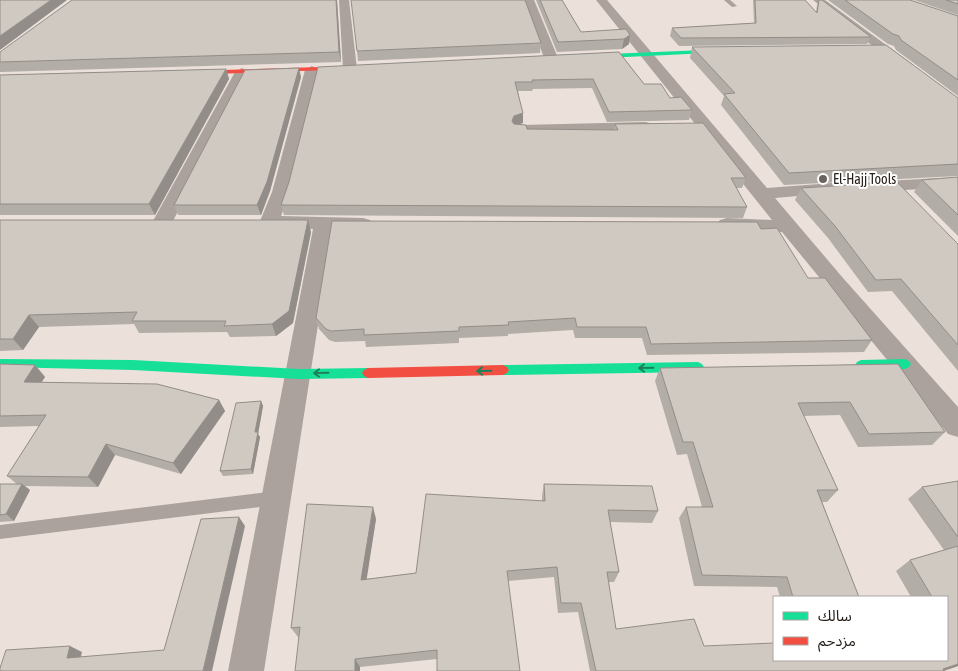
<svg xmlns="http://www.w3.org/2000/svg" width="958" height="671" viewBox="0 0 958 671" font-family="'Asap Condensed','Noto Sans Arabic',sans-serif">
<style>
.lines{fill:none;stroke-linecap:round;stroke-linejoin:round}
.lane{fill:#aba29e;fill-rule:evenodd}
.street{fill:#aba29e;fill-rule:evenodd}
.fast{fill:#16e098;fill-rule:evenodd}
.jam{fill:#f24e42;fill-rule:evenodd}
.wall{fill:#b3ada7}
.shaded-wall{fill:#928d88}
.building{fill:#d0c9c2;stroke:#928d88}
.oneway{stroke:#1e805a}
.poi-dot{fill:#6c645e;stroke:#fff;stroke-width:2}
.labels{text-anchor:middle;stroke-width:4;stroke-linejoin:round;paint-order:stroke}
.far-poi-label{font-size:14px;fill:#27201b;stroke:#fff;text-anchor:start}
</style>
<rect width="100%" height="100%" fill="#ece1da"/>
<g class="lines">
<g class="lane">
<path d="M724 0H730L737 6 732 7Z"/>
<path d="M276 491 281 493 283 498 281 503 276 505 0 539V525Z"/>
</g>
<g class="street">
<path d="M339 0H349L357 69 350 73 343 69Z"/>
<path d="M524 0H534L558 58 556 61 551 62 544 58Z"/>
<path d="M596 0H607L767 188 832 183 838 184 841 188 838 192 832 193 775 198 843 278 958 407V437L948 434 782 232 720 228 717 224 720 220 727 218 772 220Z"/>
<path d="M813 0H825L912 64 910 67H900Z"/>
<path d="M312 66 319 70 290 192 281 216 363 218 370 220 373 224 370 228 363 230 333 229 264 671H228L313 229 270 227 263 225 260 221 272 192 305 70Z"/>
<path d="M242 68 249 72 173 221 170 225 163 227 156 225 153 221 235 72Z"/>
<path d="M646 122 652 124 654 127 652 130 521 135 515 133 513 130 515 127 521 125Z"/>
<path d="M958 177V187L868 192 862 191 859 187 862 183 868 182Z"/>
</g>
<g class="fast">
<path d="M728 49 731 51 730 52 584 59 581 57 584 55Z"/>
<path d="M0 359 133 360 299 369 368 368 372 370 374 373 372 376 368 378 299 379 133 370 0 367Z"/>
<path d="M905 359 909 361 911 364 909 367 905 369 861 370 857 368 855 365 857 362 861 360Z"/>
<path d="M698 362 702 364 704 367 702 370 698 372 503 375 499 373 497 370 499 367 503 365Z"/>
</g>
<g class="jam">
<path d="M353 66 356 68 355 69 189 75 186 73 189 71Z"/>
<path d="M503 365 507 367 509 370 507 373 503 375 368 378 364 376 362 373 364 370 368 368Z"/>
</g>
</g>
<g class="wall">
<path d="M337 0 341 62 0 72V52Z"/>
<path d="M536 0H562L581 32 630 35 629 44 622 49 557 52Z"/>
<path d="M753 0H805L816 12 817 5 819 0H822L871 37 867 44 679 46 670 36 672 28 754 23Z"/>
<path d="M828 0H910L958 16V96L896 50 894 46 888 44Z"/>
<path d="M914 0H958V15Z"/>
<path d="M541 43 540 53 358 61 357 51Z"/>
<path d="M692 47 958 98V176L784 185 721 105 724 96 690 58Z"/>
<path d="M619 52 644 84 692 110 689 120 607 122 592 88 533 89 532 91H518L523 123 518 124 527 129 614 130 615 124 746 178 742 188H736L747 207 743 218 284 215 281 205 289 182 318 67Z"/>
<path d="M226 69 229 79 155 215H0V75Z"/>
<path d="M301 77 270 191 261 215H178L174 205Z"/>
<path d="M958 177V236L914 192 922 180Z"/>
<path d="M801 188 958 244V371L892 291 868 292 828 238 795 200Z"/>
<path d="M0 220 311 232 293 323 276 336 230 337 227 332 139 333 134 324 39 327 23 350 0 351Z"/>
<path d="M761 229 808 278 872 340 864 352 647 355 642 338H575L573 330 508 334V336L459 338V343L366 347 365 341 335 342 329 340 319 329 316 318Z"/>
<path d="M0 364 35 365 45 377 41 382 219 400 225 411 181 474 115 455 98 487 25 486 30 490 14 521 0 522V484H17L7 476 39 426 0 427Z"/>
<path d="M898 364 945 432 932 445 858 447 840 415 803 416 838 490 827 502H822L859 597H780L777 587 694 586 679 518 686 507H702L687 454 677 455 655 381 660 368Z"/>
<path d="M261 401 263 406 258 434 260 437 253 474 223 476 220 471Z"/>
<path d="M958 481V666L944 671H590L578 612 558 613 554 577 508 581 437 659 360 667 298 637 291 628 376 519 366 579 416 573 542 501V496L544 484 658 511 652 523 610 522 619 572 614 582H608L616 629 704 646 947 660V597H911L896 571 910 560 944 550 908 499 922 487Z"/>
</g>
<g class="shaded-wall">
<path d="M51 0H67L0 50V36Z"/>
<path d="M336 0H337L341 62 339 52Z"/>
<path d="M630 35 629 44 622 49 624 39Z"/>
<path d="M299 68 301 77 270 191 261 215 257 205Z"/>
<path d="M226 69 229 79 155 215 149 204Z"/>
<path d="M523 113V123L513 126 512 121 514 116Z"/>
<path d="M308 220 311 232 293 323 276 336 272 324Z"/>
<path d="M29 315 39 327 23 350 13 339Z"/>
<path d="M35 365 45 377 34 394 24 382Z"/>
<path d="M219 400 225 411 181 474 173 463Z"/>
<path d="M261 401 263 406 258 434 260 437 253 474 251 469 255 432Z"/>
<path d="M106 444 115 455 98 487 88 477Z"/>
<path d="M22 484 30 490 14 521 6 514Z"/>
<path d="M373 507 376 519 365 590 361 580Z"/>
<path d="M239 517 245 526 212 671H203Z"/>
<path d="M70 646 82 652 79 665 67 658Z"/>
<path d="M355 659 360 667V671H355Z"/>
<path d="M958 664V666L943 671V669Z"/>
</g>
<g class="building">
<path d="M0 0H51L0 36Z"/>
<path d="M72 0H336L339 52 0 62V52Z"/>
<path d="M351 0H525L541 43 357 51Z"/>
<path d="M540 0H562L581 32 626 29 630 35 624 39 558 42Z"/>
<path d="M755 0H805L817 13 819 0H822L871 37 681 38 672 28 756 23Z"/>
<path d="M845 0H910L958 16V80L901 40 899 36 893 34Z"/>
<path d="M946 0H958V4Z"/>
<path d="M886 45 958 98V164L789 173 724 94 735 93 692 47Z"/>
<path d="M619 52 644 84H661L670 98 681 97 692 110 609 112 593 79 532 80 533 82H515L523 113 514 116 512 121 514 124 526 125 527 129 618 130 615 124 703 123 746 178H731L747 207 281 205 289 182 318 67Z"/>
<path d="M299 68 267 182 257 205H174L245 70Z"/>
<path d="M226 69 149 204H0V75Z"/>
<path d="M958 177V215L922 180Z"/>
<path d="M897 182 958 244V345L901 279 876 280 835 226 801 188Z"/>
<path d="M0 220H308L289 311 272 324 224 326 226 321H132L137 312 29 315 13 339H0Z"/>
<path d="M332 221 757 222 761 229 777 228 808 278H825L872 340 651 344 646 327H577L575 318 508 322 509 325 459 327V331L364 335V329L331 331 326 329 316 318Z"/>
<path d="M0 364 35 365 24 382 157 384 219 400 173 463 106 444 88 477 7 476 46 415 0 416Z"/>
<path d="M898 364 945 432 869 434 850 402 798 403 838 490H817L859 597H793L787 577 702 575 686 507H713L693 442H683L660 368Z"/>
<path d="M261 401 255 432H258L251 469 220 471 236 403Z"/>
<path d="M958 481V537L922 487Z"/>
<path d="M0 484H22L6 514 0 515Z"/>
<path d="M544 484 652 486 658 511 608 510 619 572H607L616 629 694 619 704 646 774 643V660H947V597H932L910 560 958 546V664L943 669 944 671H596L581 603H561L557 567 507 571 520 671H437V650L355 659V671H295L300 627 291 628 307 504 373 507 361 580 416 573 426 494 545 501Z"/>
<path d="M239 517 203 671H0V668L6 650 70 646 67 658 164 650 201 519Z"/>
</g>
<defs><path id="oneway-shaft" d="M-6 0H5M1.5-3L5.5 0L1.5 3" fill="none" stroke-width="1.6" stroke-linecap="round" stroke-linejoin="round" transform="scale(1.25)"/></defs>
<g class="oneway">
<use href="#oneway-shaft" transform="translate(646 368) rotate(179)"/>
<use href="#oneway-shaft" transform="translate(484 371) rotate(179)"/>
<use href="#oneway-shaft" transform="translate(321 373) rotate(179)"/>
</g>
<circle class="poi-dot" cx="823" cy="179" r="5"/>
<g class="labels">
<g class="far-poi-label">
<text x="833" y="184">El-Hajj Tools</text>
</g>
</g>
<rect x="773" y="596" width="175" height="65" fill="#ffffff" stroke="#a9a6a4"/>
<rect x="783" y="612" width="25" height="8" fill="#16e098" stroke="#a9a6a4"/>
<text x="818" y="621" font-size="15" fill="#27201b">سالك</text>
<rect x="783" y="637" width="25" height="8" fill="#f24e42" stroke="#a9a6a4"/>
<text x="818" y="646" font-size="15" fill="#27201b">مزدحم</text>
</svg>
